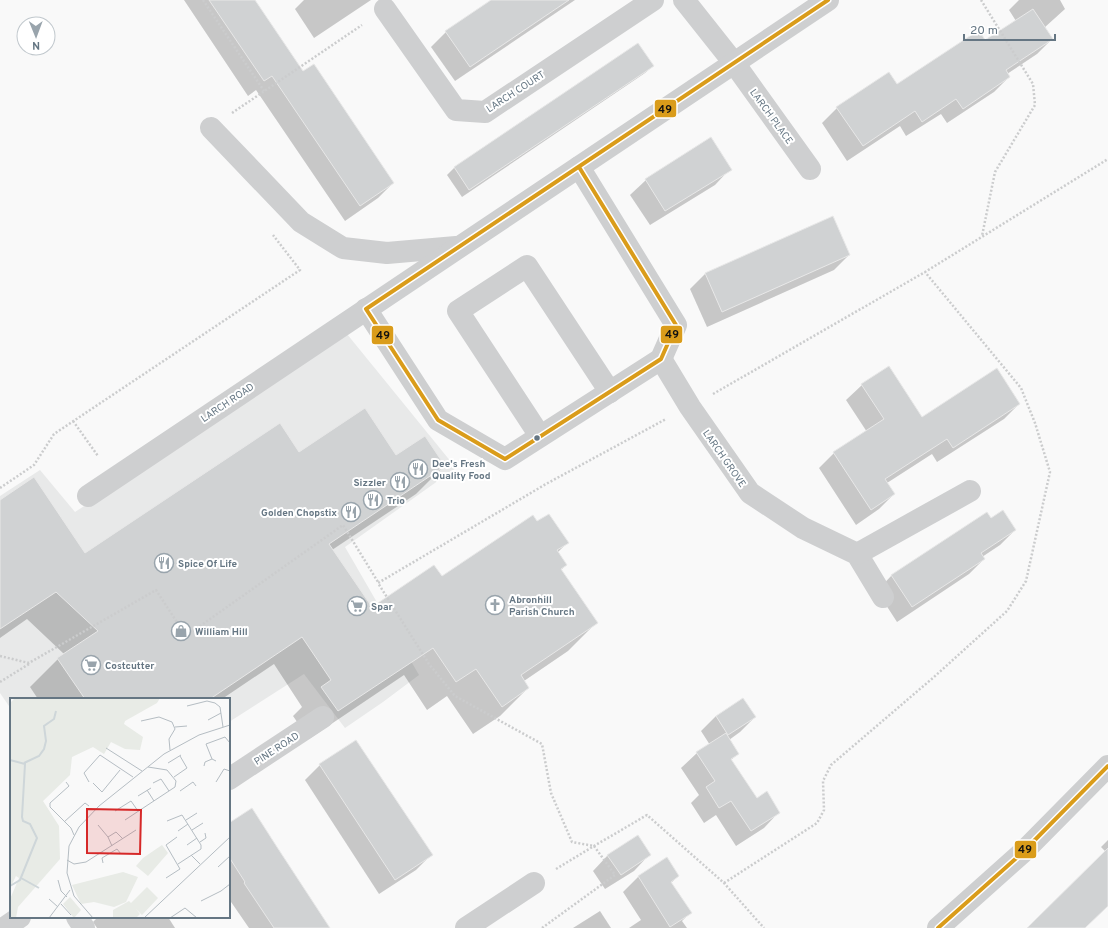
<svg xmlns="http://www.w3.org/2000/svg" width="1108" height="928" viewBox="0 0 1108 928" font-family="Overpass,sans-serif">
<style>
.built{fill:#e8e9e9}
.shadow{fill:#0003}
.building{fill:#d0d2d3;stroke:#e8e8e8}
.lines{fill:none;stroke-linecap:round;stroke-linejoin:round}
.path{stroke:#cbcccd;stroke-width:2.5;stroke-dasharray:2 2;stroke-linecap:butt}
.minor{stroke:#cecfd0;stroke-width:22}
.bus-1-casing{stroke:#fff;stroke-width:7}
.bus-1{stroke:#da9c1a;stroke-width:4}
.bus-dot{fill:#657683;stroke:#fff;stroke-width:1.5}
.labels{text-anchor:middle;stroke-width:4;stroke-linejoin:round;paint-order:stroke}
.street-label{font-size:10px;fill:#657683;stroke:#fff}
.poi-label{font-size:10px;font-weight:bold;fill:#657683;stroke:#fff;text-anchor:start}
.inset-river{fill:none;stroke:#ced6d9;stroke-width:2}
.inset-road{fill:none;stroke:#b5bdc3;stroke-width:1}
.view{fill:#d62828;fill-opacity:0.15;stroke:#d62828;stroke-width:2}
.inset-edge{fill:none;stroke:#657683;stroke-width:2}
.line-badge{stroke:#fff;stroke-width:1.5}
.pale-badge-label{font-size:11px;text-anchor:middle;font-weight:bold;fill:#111}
</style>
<rect width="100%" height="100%" fill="#f9f9f9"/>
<path class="built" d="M347 334 456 468 345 547 419 675 383 702 345 728 304 674 229 722V699H11V709L0 693V496L40 470 75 512Z"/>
<g class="shadow">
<path d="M184 0H254L303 73 393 183 378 198 345 221 256 90 248 96Z"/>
<path d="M304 0H371L314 38 295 9Z"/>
<path d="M493 0H575L455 81 431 47 446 32Z"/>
<path d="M1019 0H1060L1065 9 1044 28 1052 39 1037 54 1007 74 1009 77 994 92 947 123 941 114 906 136 900 126 847 161 822 123 837 108 897 85 985 41 1016 21 1009 10Z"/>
<path d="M638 44 653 66 645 73 462 197 447 175 454 168Z"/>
<path d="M730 169 715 185 650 225 630 195 646 180Z"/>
<path d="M832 217 849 255 834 270 707 327 690 289 705 274Z"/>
<path d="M862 385 921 418 1019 404 1004 419 937 462 932 454 887 483 894 494 879 509 856 525 819 468 834 453 867 432 846 400Z"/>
<path d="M299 454 396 457 444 466 416 494 332 550 371 609 442 578 537 523 567 543 557 553 566 565 561 570 596 623 568 651 524 681 528 688 500 716 473 734 447 696 427 710 404 675 309 739 293 716 302 707 274 664 222 699H38L30 687 58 659 64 654 27 619 0 638V501L84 555Z"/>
<path d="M991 519 1015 530 1000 545 982 557 984 559 969 574 897 622 877 591 892 575Z"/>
<path d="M716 716 755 717 740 732 729 740 738 754 731 760 757 799 779 812 764 828 736 846 716 815 704 823 691 803 699 795 681 768 697 753 710 745 701 731Z"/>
<path d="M320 765 431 855 416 870 379 894 305 780Z"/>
<path d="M229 824 324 928H249L229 899 231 898 229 895Z"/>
<path d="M1108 840V905L1085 928H1027L1106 852 1101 847Z"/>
<path d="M608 855H649L634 871 605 889 593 871Z"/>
<path d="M666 859 678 876 671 883 690 913 682 921 687 928H629L641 920 623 892 638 877Z"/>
<path d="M600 911 611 928H573Z"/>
<path d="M98 917H168L175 928H97L93 922Z"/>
</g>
<g class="building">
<path d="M209 0H255L303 71 314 64 394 183 360 206 272 76 264 81Z"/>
<path d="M491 0H569L470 67 445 31Z"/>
<path d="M1033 9 1053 39 1006 70 1010 77 963 109 956 99 922 122 915 111 863 146 836 107 889 72 897 84 979 30 985 40Z"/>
<path d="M638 43 654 66 469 190 454 167Z"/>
<path d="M711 137 732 170 665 211 645 179Z"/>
<path d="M833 216 850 255 722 312 705 273Z"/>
<path d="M889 366 922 417 997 368 1020 404 953 448 947 439 885 479 895 494 871 510 833 452 884 419 861 384Z"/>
<path d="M365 408 396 455 425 436 445 466 329 544 372 607 434 565 442 576 533 515 537 521 549 514 569 543 557 550 567 565 561 569 598 623 521 675 529 688 502 707 476 669 456 682 433 648 338 711 321 687 331 680 302 637 210 699H85L57 658 98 631 56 592 0 629V500L34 477 85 553 280 423 299 452Z"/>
<path d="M1003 510 1016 530 981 553 985 559 912 607 891 575 987 512 991 518Z"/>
<path d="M743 698 756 717 728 735 716 716Z"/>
<path d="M726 733 739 754 731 759 757 798 767 791 780 813 751 831 731 801 719 808 706 787 715 781 696 752Z"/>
<path d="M356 740 433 855 395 880 319 764Z"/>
<path d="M252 808 277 847 330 928H274L244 883 245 882 229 857V823Z"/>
<path d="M638 835 651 855 621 875 607 855Z"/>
<path d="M1108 848V906L1085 928H1027Z"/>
<path d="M667 857 679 876 671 882 692 913 670 927 638 876Z"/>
</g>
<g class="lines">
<g class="path">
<path d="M203 0 264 91"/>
<path d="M981 0 1033 84 1035 105 995 172 982 236"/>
<path d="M232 113 362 25"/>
<path d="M713 394 925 272 1108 159"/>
<path d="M73 421 98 456"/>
<path d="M0 488 34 465 54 434 300 270 273 235"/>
<path d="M0 656 29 663 156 590 186 636 343 525 378 582"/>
<path d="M0 682 29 664"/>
<path d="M556 869 594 846 647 815 724 883 764 928"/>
<path d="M724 883 817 823 824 810 823 781 831 765 934 677 1007 611 1026 581 1050 472 1035 423 1021 388 925 272"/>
<path d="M542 928 615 875 594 846 572 842 551 793 542 744 455 696 429 664 378 583 546 484 666 419"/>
</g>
<g class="minor">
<path d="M684 0 734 63 810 169"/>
<path d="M385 9 456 110 485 112 653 0"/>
<path d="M211 128 301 222 343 248 387 253 456 247"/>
<path d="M366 309 438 420 505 459 661 359 676 325 579 167"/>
<path d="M661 359 690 407 750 493 803 528 857 554 883 597"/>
<path d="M540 436 458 311 527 266 610 392"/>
<path d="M88 496 828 0"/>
<path d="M857 554 970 491"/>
<path d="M229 779 323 717"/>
<path d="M77 917 84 928"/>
<path d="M4 928 20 917"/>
<path d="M466 928 534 883"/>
<path d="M938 928 1022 853 1108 766"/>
</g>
<g class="bus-1-casing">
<g id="bus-1">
<path d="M579 167 676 325 661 359 505 459 438 420 366 309 828 0"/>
<path d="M938 928 1022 853 1108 766"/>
</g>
</g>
<use href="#bus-1" class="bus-1"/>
</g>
<defs>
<g id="restaurant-ring" transform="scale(1)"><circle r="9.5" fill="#fff" stroke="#99a4ac" stroke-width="1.5"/><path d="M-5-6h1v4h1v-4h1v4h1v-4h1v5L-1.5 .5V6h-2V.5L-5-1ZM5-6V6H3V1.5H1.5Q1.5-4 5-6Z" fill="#99a4ac"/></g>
<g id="church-ring" transform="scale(1)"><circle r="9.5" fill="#fff" stroke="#99a4ac" stroke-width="1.5"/><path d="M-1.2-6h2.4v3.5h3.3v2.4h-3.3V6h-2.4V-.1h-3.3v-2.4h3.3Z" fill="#99a4ac"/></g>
<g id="supermarket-ring" transform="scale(1)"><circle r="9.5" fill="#fff" stroke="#99a4ac" stroke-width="1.5"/><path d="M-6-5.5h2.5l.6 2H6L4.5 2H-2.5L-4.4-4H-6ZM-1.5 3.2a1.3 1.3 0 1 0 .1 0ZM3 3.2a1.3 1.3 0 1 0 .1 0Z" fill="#99a4ac"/></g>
<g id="shop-ring" transform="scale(1)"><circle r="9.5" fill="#fff" stroke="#99a4ac" stroke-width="1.5"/><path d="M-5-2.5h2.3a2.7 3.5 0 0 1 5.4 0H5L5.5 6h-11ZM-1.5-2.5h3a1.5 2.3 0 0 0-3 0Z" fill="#99a4ac"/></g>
</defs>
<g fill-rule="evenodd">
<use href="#restaurant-ring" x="418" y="469"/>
<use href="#restaurant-ring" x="400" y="482"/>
<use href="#restaurant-ring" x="373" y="500"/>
<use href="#restaurant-ring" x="351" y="512"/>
<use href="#restaurant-ring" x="164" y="563"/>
<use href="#church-ring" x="495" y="605"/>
<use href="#supermarket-ring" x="357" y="606"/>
<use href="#shop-ring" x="181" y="631"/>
<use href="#supermarket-ring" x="91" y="665"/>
</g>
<circle class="bus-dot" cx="537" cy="438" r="3.5"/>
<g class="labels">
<g class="street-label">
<text transform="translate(515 91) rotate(-33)" y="4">LARCH COURT</text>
<text transform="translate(772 116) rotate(54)" y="4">LARCH PLACE</text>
<text transform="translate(227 402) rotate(-34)" y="4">LARCH ROAD</text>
<text transform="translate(725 458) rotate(55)" y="4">LARCH GROVE</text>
<text transform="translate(276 748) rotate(-33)" y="4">PINE ROAD</text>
</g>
<g class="poi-label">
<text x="432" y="467">Dee's Fresh<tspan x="432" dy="12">Quality Food</tspan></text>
<text x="386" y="486" text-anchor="end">Sizzler</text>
<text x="387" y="504">Trio</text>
<text x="337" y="516" text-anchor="end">Golden Chopstix</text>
<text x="178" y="567">Spice Of Life</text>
<text x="509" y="603">Abronhill<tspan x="509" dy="12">Parish Church</tspan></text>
<text x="371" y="610">Spar</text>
<text x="195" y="635">William Hill</text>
<text x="105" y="669">Costcutter</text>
</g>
</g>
<g transform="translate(10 698)">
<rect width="220" height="220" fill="#f9f9f9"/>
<path d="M5 0H150L147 5 115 23 114 26 133 39 130 52 115 51 101 44 94 56 83 49 62 59 60 77 33 103 49 128 50 161 8 209 6 220H0V201L9 180 6 178 0 190V5ZM152 147 158 155 138 178 126 168 133 160ZM113 174 128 179 116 204 104 209 84 204 71 206 62 187ZM137 189 148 200 132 217 126 211 130 216 126 220H103V212L119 203 121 205ZM60 199 71 212 64 220 53 206Z" fill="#e8ebe6"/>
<path class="inset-river" d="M0 62 15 66 12 119 13 123 20 126 27 140 10 182 0 188M14 65 29 58 34 51 36 43 34 28 44 21 46 13M11 180 29 190"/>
<path class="inset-road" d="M177 8 197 3 205 5 210 9 213 29M198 22 211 15M131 23 149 19 162 24 165 31 159 41 160 52M165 29 177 28M96 50 132 73M202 61 196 46 215 39 220 45M158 65 171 57M194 68 195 64 202 61 206 63M164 79 177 70 170 58M56 84 59 88 40 105V109L61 130 64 137M79 84 74 75 90 57 123 79M206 84 214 71 220 73M83 85 92 94 110 72M143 85 151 81 159 93M137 92 144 103M170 93 183 84 186 88M128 98 141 90M105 113 121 103 128 113M115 122 165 89 166 83 157 72 138 69M176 122 187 115M157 123 172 117 191 147V151L168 166M54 124 75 105 79 108M88 127 98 139M182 132 193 125M168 133 178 126M190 144 196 140 195 135M177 147 187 140M102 148 98 139 106 134 113 141M181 157 190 166M57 162 64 166 76 164 126 132M93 165 92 160 107 151 111 156M208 169 220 158M156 180 170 171 156 147 167 139M48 182 51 193 57 199M39 201 48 209M191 203 211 193 220 186M51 206 61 217M39 220 60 192M83 220 64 198 57 175 59 148 69 129 89 108 154 56 189 37 220 27M134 220 220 139M160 220 175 210 187 220"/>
<path class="view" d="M77 111 131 112 130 156 77 155Z"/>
<rect width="220" height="220" class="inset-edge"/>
</g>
<g class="line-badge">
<rect x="654" y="99" width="23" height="19" rx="4" fill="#da9c1a"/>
<rect x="660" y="325" width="23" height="19" rx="4" fill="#da9c1a"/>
<rect x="371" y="325" width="23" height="20" rx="4" fill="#da9c1a"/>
<rect x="1014" y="840" width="23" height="19" rx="4" fill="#da9c1a"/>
</g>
<g class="pale-badge-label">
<text x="665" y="113">49</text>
<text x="672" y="338">49</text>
<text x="383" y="339">49</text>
<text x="1025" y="853">49</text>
</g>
<g transform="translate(36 36) rotate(179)"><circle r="19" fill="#ffffff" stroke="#c1c8cd"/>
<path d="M0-3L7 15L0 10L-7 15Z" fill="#99a4ac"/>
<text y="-6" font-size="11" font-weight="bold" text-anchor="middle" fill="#657683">N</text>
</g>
<path d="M964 34v6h91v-6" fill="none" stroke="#657683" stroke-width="2"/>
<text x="970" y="34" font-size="12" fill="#657683" stroke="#ffffff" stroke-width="3" paint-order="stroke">20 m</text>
</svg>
